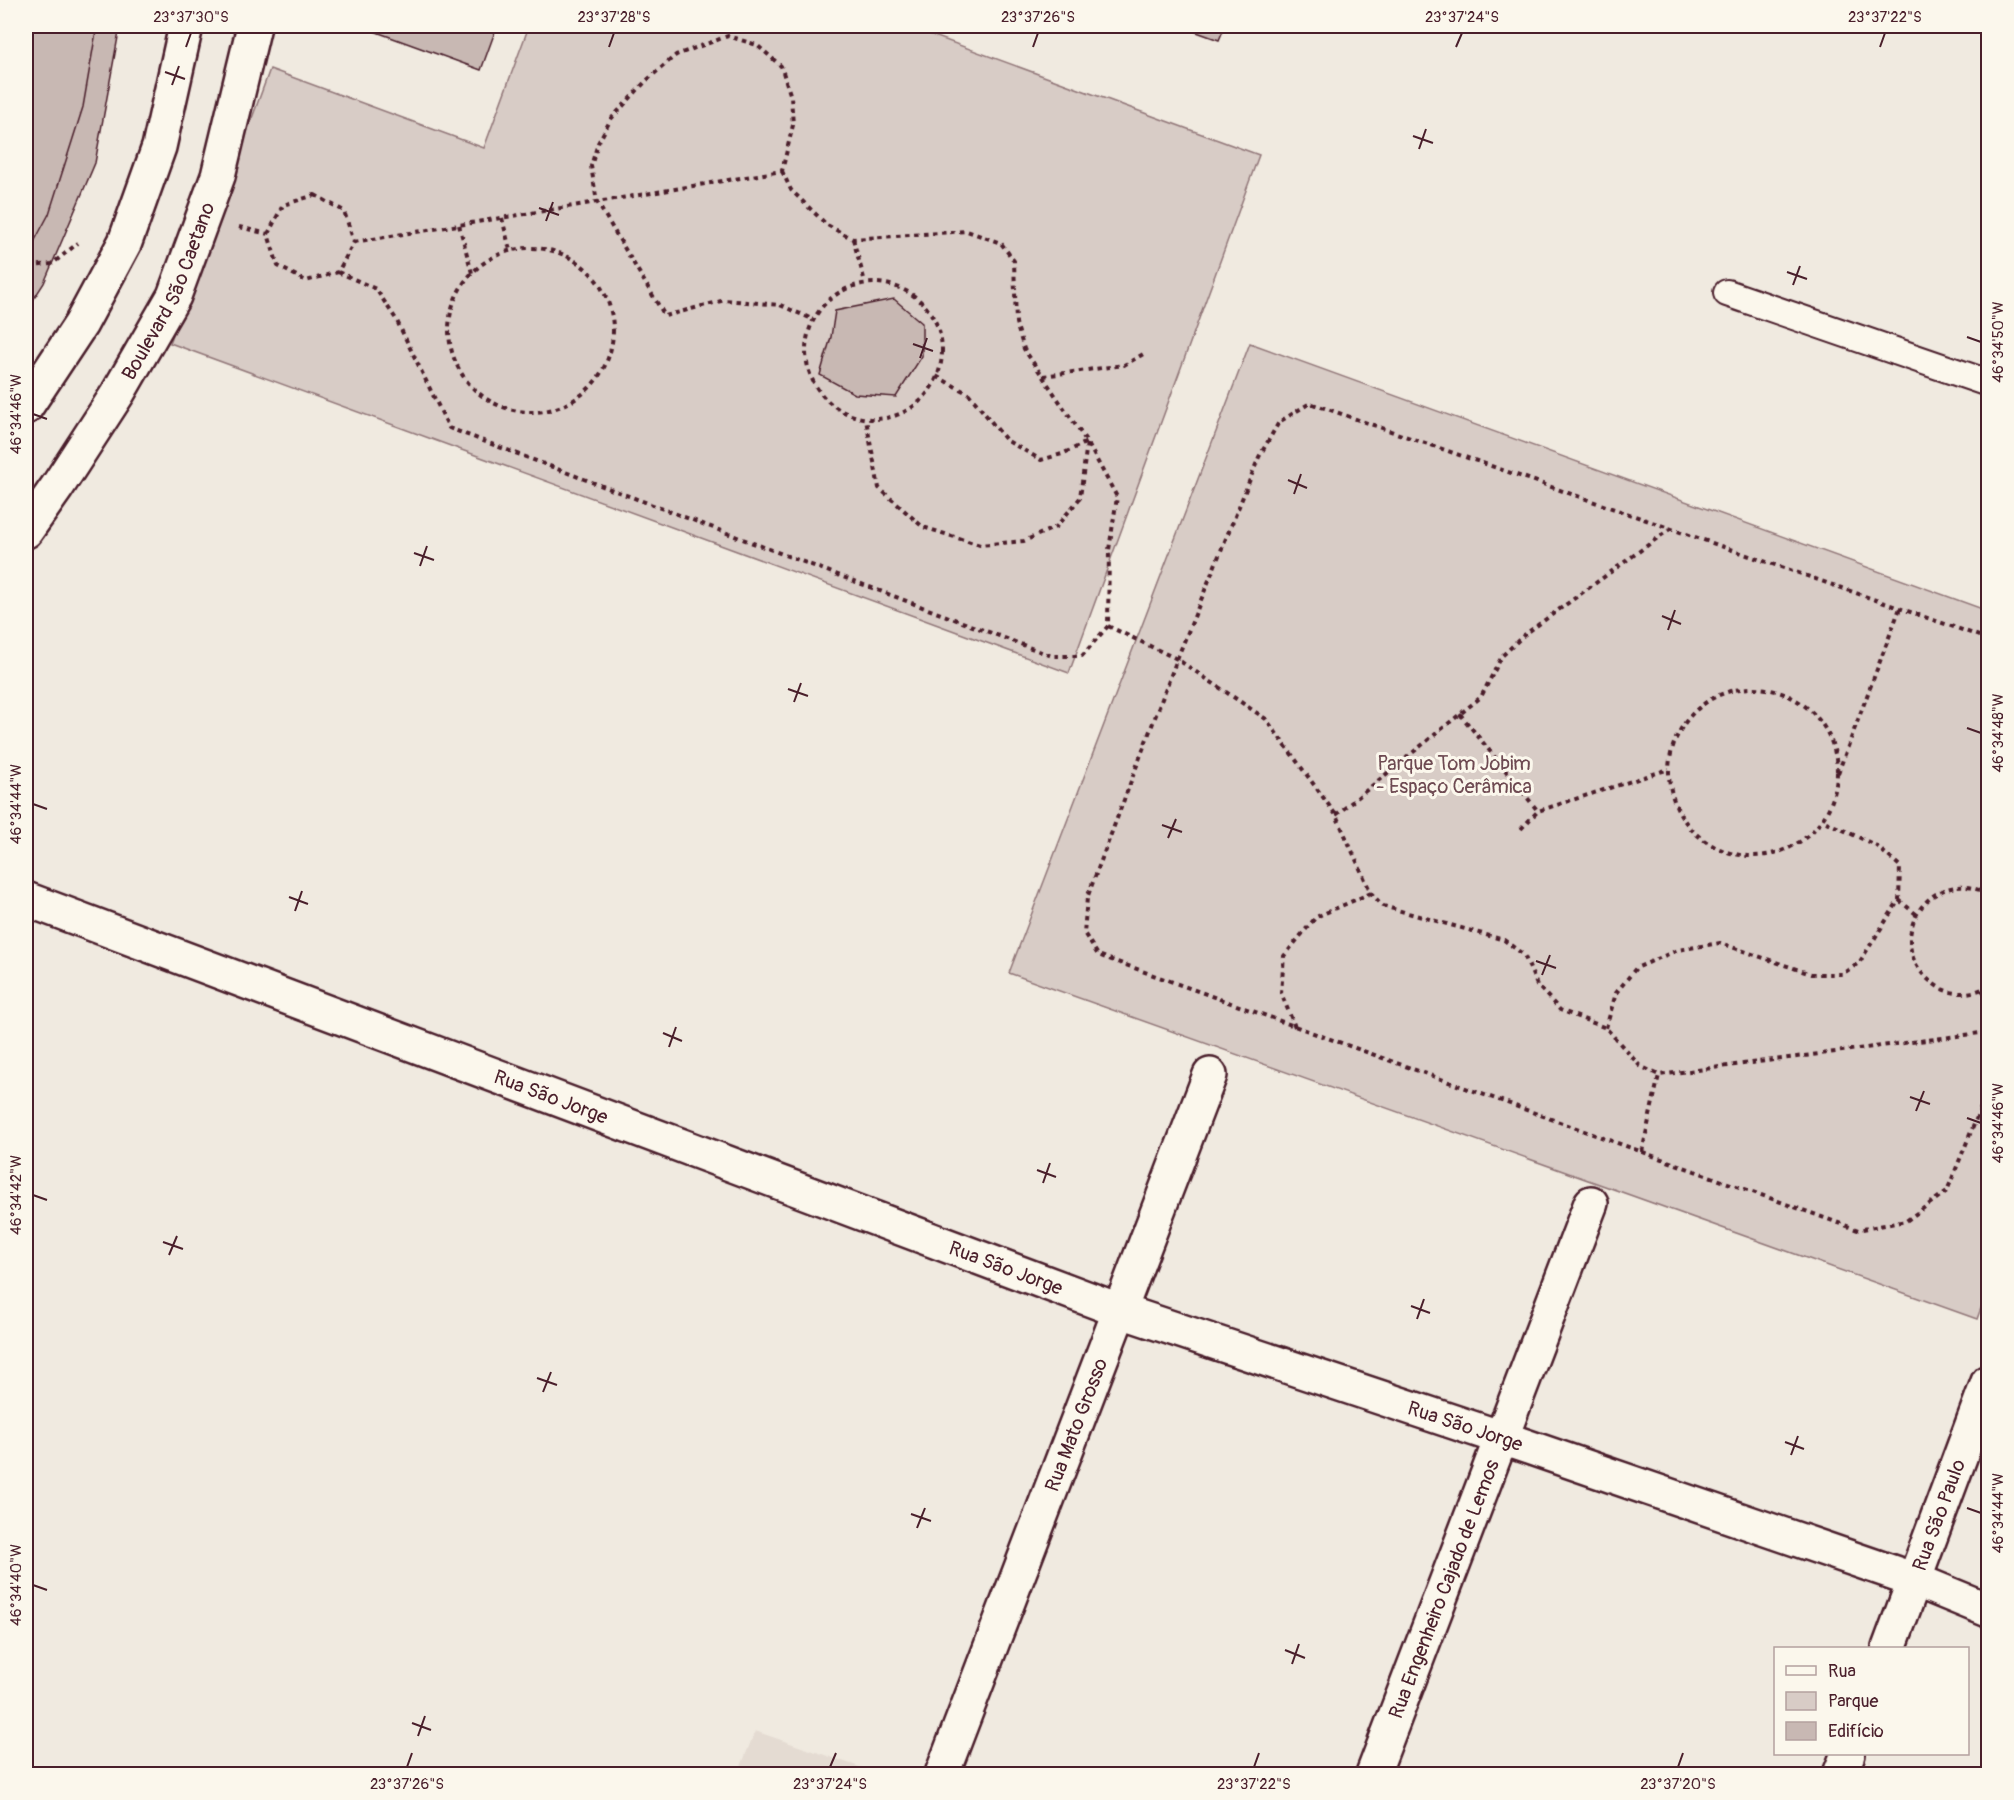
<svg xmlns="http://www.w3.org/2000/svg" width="2014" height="1800" viewBox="0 0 2014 1800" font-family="Pangolin,sans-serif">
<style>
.built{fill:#e4dbd2}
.green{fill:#d8ccc6;stroke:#917678;stroke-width:1.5}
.building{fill:#c8b8b3;stroke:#4a1f2b;stroke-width:1.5}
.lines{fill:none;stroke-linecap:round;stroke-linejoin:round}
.lane-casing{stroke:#4a1f2b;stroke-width:30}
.street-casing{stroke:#4a1f2b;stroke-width:38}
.secondary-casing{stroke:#4a1f2b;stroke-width:38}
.path{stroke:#4a1f2b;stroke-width:4;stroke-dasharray:4.5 4.5;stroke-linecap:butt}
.lane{stroke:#fbf7ec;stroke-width:26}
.street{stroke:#fbf7ec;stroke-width:33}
.secondary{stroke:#fbf7ec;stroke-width:33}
.ticks{fill:none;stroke:#4a1f2b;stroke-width:2}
.labels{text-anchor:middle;stroke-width:6;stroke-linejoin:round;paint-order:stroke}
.street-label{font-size:20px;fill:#4a1f2b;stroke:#fbf7ec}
.park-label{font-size:20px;fill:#6e4a52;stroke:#fbf7ec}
.neatline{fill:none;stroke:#4a1f2b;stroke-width:2}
.ticks-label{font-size:15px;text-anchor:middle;fill:#4a1f2b}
</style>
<rect width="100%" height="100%" fill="#f0eae0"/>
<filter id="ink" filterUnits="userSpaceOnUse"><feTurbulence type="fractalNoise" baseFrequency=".0167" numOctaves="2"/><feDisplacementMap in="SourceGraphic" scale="12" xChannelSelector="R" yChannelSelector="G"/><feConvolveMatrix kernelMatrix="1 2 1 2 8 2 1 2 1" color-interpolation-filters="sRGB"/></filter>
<g filter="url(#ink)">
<path class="built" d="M755 1731 880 1774H738Z"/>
<g class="green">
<path d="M529 26H907L1259 155 1069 673 170 343 270 69 484 148Z"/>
<path d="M1250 343 1988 611V1289L1977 1319 1009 973Z"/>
</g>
<g class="building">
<path d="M26 26H120L95 163 44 283 26 311Z"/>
<path d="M26 26H97L83 107 49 214 26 257Z"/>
<path d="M360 26H497L481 70Z"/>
<path d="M1180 26H1225L1219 40Z"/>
<path d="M894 299 922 323V356L896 397 855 394 820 375 831 337 835 311Z"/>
</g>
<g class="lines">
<g class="lane-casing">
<path id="lane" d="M1727 293 1988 383"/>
</g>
<g class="street-casing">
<g id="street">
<path id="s1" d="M26 899 1121 1311 1502 1438 1915 1580 1988 1610"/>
<path id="s2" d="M942 1774 1210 1075"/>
<path id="s3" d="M1373 1774 1591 1203"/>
</g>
</g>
<g class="secondary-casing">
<g id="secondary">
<path d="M26 407 81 324 125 242 159 147 186 26"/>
<path id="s4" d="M26 531 57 487 118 393 174 296 218 176 254 26"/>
<path id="s5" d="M1889 1648 1988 1382"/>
<path d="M1840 1774 1848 1754"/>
</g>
</g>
<g class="path">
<path d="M782 171 791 190 827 225 853 239 967 231 1001 243 1014 261 1016 323 1024 349 1087 442 1080 498 1056 527 1024 541 980 545 923 527 879 488 866 420"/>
<path d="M315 195 344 211 354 242 338 272 306 281 278 266 268 234 283 205Z"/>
<path d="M502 218 510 250"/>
<path d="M459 225 472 273"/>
<path d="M239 227 268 234"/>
<path d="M853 239 865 282"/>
<path d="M354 242C497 219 639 195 782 171L793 125 791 97 781 66 757 45 728 36 676 55 646 81 611 119 598 143 591 166 597 202 665 316 725 300 780 305 812 319"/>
<circle cx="531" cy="330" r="82"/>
<path d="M30 266 52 264 78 243"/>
<path d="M338 272 376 289 396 319 449 428 1052 656H1082L1108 626 1109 550 1117 497 1087 442 1062 454 1041 460 1006 440 969 394 936 376"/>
<circle cx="874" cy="351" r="68"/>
<path d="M1043 376 1124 365 1145 353"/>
<path d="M1108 626 1177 659 1266 719 1336 815 1371 893 1383 906 1504 940 1524 955 1537 985 1560 1010 1606 1028 1640 1066 1659 1075 1988 1032"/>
<path d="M1988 639 1310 403 1279 422 1259 457 1177 659 1087 898 1084 933 1098 955 1858 1230 1906 1221 1947 1191 1988 1090"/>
<circle cx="1753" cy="772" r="84"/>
<path d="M1460 714 1538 811"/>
<path d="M1838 773 1900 608"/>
<path d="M1336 815 1481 697 1502 656 1524 635 1670 529"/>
<path d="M1521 829 1538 811 1669 769"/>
<path d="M1988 894C1927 861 1875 950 1940 988 1955 996 1975 994 1988 986"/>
<path d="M1899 900 1916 914"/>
<path d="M1982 990 1988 997"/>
<path d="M1295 1027 1281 993 1284 956 1316 917 1371 893"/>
<path d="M1606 1028 1616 993 1636 968 1678 950 1720 943 1811 974H1842L1859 963 1899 900 1900 866 1875 845 1822 820"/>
<path d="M1642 1152 1659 1075"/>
</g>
<use href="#lane" class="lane"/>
<use href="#street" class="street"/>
<use href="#secondary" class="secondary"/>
</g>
</g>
<path class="ticks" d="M186 47 191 33M609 47 614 33M1033 47 1038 33M1456 47 1462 33M1880 47 1885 33M165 72 185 79M172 85 179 66M1413 136 1433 143M1419 149 1426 129M539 208 559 215M546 221 553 202M1787 272 1807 279M1793 285 1800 266M1967 337 1981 342M913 344 933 351M920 358 927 338M33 414 47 419M1288 480 1307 488M1294 494 1301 474M414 553 434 560M420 566 427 546M1662 616 1681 624M1668 630 1675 610M788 689 808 696M794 702 801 683M1967 728 1981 733M33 804 47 809M1162 825 1182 832M1168 838 1176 819M289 897 308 904M295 911 302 891M1536 961 1556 968M1542 975 1550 955M663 1033 682 1041M669 1047 676 1027M1910 1097 1930 1104M1916 1111 1924 1091M1967 1118 1981 1123M1037 1170 1056 1177M1043 1183 1050 1163M33 1195 47 1200M163 1242 183 1249M169 1255 177 1236M1411 1306 1430 1313M1417 1319 1424 1299M537 1378 557 1385M543 1392 551 1372M1785 1442 1804 1449M1791 1455 1798 1436M1967 1508 1981 1513M911 1514 931 1521M917 1528 925 1508M33 1585 47 1590M1285 1650 1305 1658M1292 1664 1299 1644M412 1723 431 1730M418 1736 425 1716M407 1767 412 1753M830 1767 836 1753M1254 1767 1259 1753M1678 1767 1683 1753"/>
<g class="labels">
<g class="street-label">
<text dy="7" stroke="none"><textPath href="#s4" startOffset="280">Boulevard São Caetano</textPath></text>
<text dy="7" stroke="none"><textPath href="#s1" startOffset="561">Rua São Jorge</textPath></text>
<text dy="7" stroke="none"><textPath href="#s1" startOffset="1047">Rua São Jorge</textPath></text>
<text dy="7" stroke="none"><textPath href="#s2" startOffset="374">Rua Mato Grosso</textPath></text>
<text dy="7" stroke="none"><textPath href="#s1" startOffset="1533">Rua São Jorge</textPath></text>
<text dy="7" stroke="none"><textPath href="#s5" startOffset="142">Rua São Paulo</textPath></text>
<text dy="7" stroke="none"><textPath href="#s3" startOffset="198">Rua Engenheiro Cajado de Lemos</textPath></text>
</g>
<g class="park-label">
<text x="1454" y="770">Parque Tom Jobim<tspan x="1454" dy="23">- Espaço Cerâmica</tspan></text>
</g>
</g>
<rect width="2014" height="1800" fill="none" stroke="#fbf7ec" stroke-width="66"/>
<rect x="1774" y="1647" width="195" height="108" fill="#fbf7ec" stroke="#b4a19f" stroke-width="1.5"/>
<rect x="1786" y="1666" width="30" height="9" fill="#fbf7ec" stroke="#b4a19f" stroke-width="1.5"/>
<text x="1828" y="1677" font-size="18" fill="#4a1f2b">Rua</text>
<rect x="1786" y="1692" width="30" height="18" fill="#d8ccc6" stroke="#b4a19f" stroke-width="1.5"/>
<text x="1828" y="1707" font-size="18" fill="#4a1f2b">Parque</text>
<rect x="1786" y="1722" width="30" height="18" fill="#c8b8b3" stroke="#b4a19f" stroke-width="1.5"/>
<text x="1828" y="1737" font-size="18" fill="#4a1f2b">Edifício</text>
<rect x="33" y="33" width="1948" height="1734" class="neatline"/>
<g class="ticks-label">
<text x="191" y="22">23°37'30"S</text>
<text x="614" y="22">23°37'28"S</text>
<text x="1038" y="22">23°37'26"S</text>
<text x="1462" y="22">23°37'24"S</text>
<text x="1885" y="22">23°37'22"S</text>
<text transform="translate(1998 342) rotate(-90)" y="5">46°34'50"W</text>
<text transform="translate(16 414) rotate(-90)" y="5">46°34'46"W</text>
<text transform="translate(1998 733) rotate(-90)" y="5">46°34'48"W</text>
<text transform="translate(16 804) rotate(-90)" y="5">46°34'44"W</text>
<text transform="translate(1998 1123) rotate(-90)" y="5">46°34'46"W</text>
<text transform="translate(16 1195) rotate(-90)" y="5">46°34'42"W</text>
<text transform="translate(1998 1513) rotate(-90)" y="5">46°34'44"W</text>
<text transform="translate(16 1585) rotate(-90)" y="5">46°34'40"W</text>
<text x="407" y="1789">23°37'26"S</text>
<text x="830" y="1789">23°37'24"S</text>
<text x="1254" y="1789">23°37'22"S</text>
<text x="1678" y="1789">23°37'20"S</text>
</g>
</svg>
